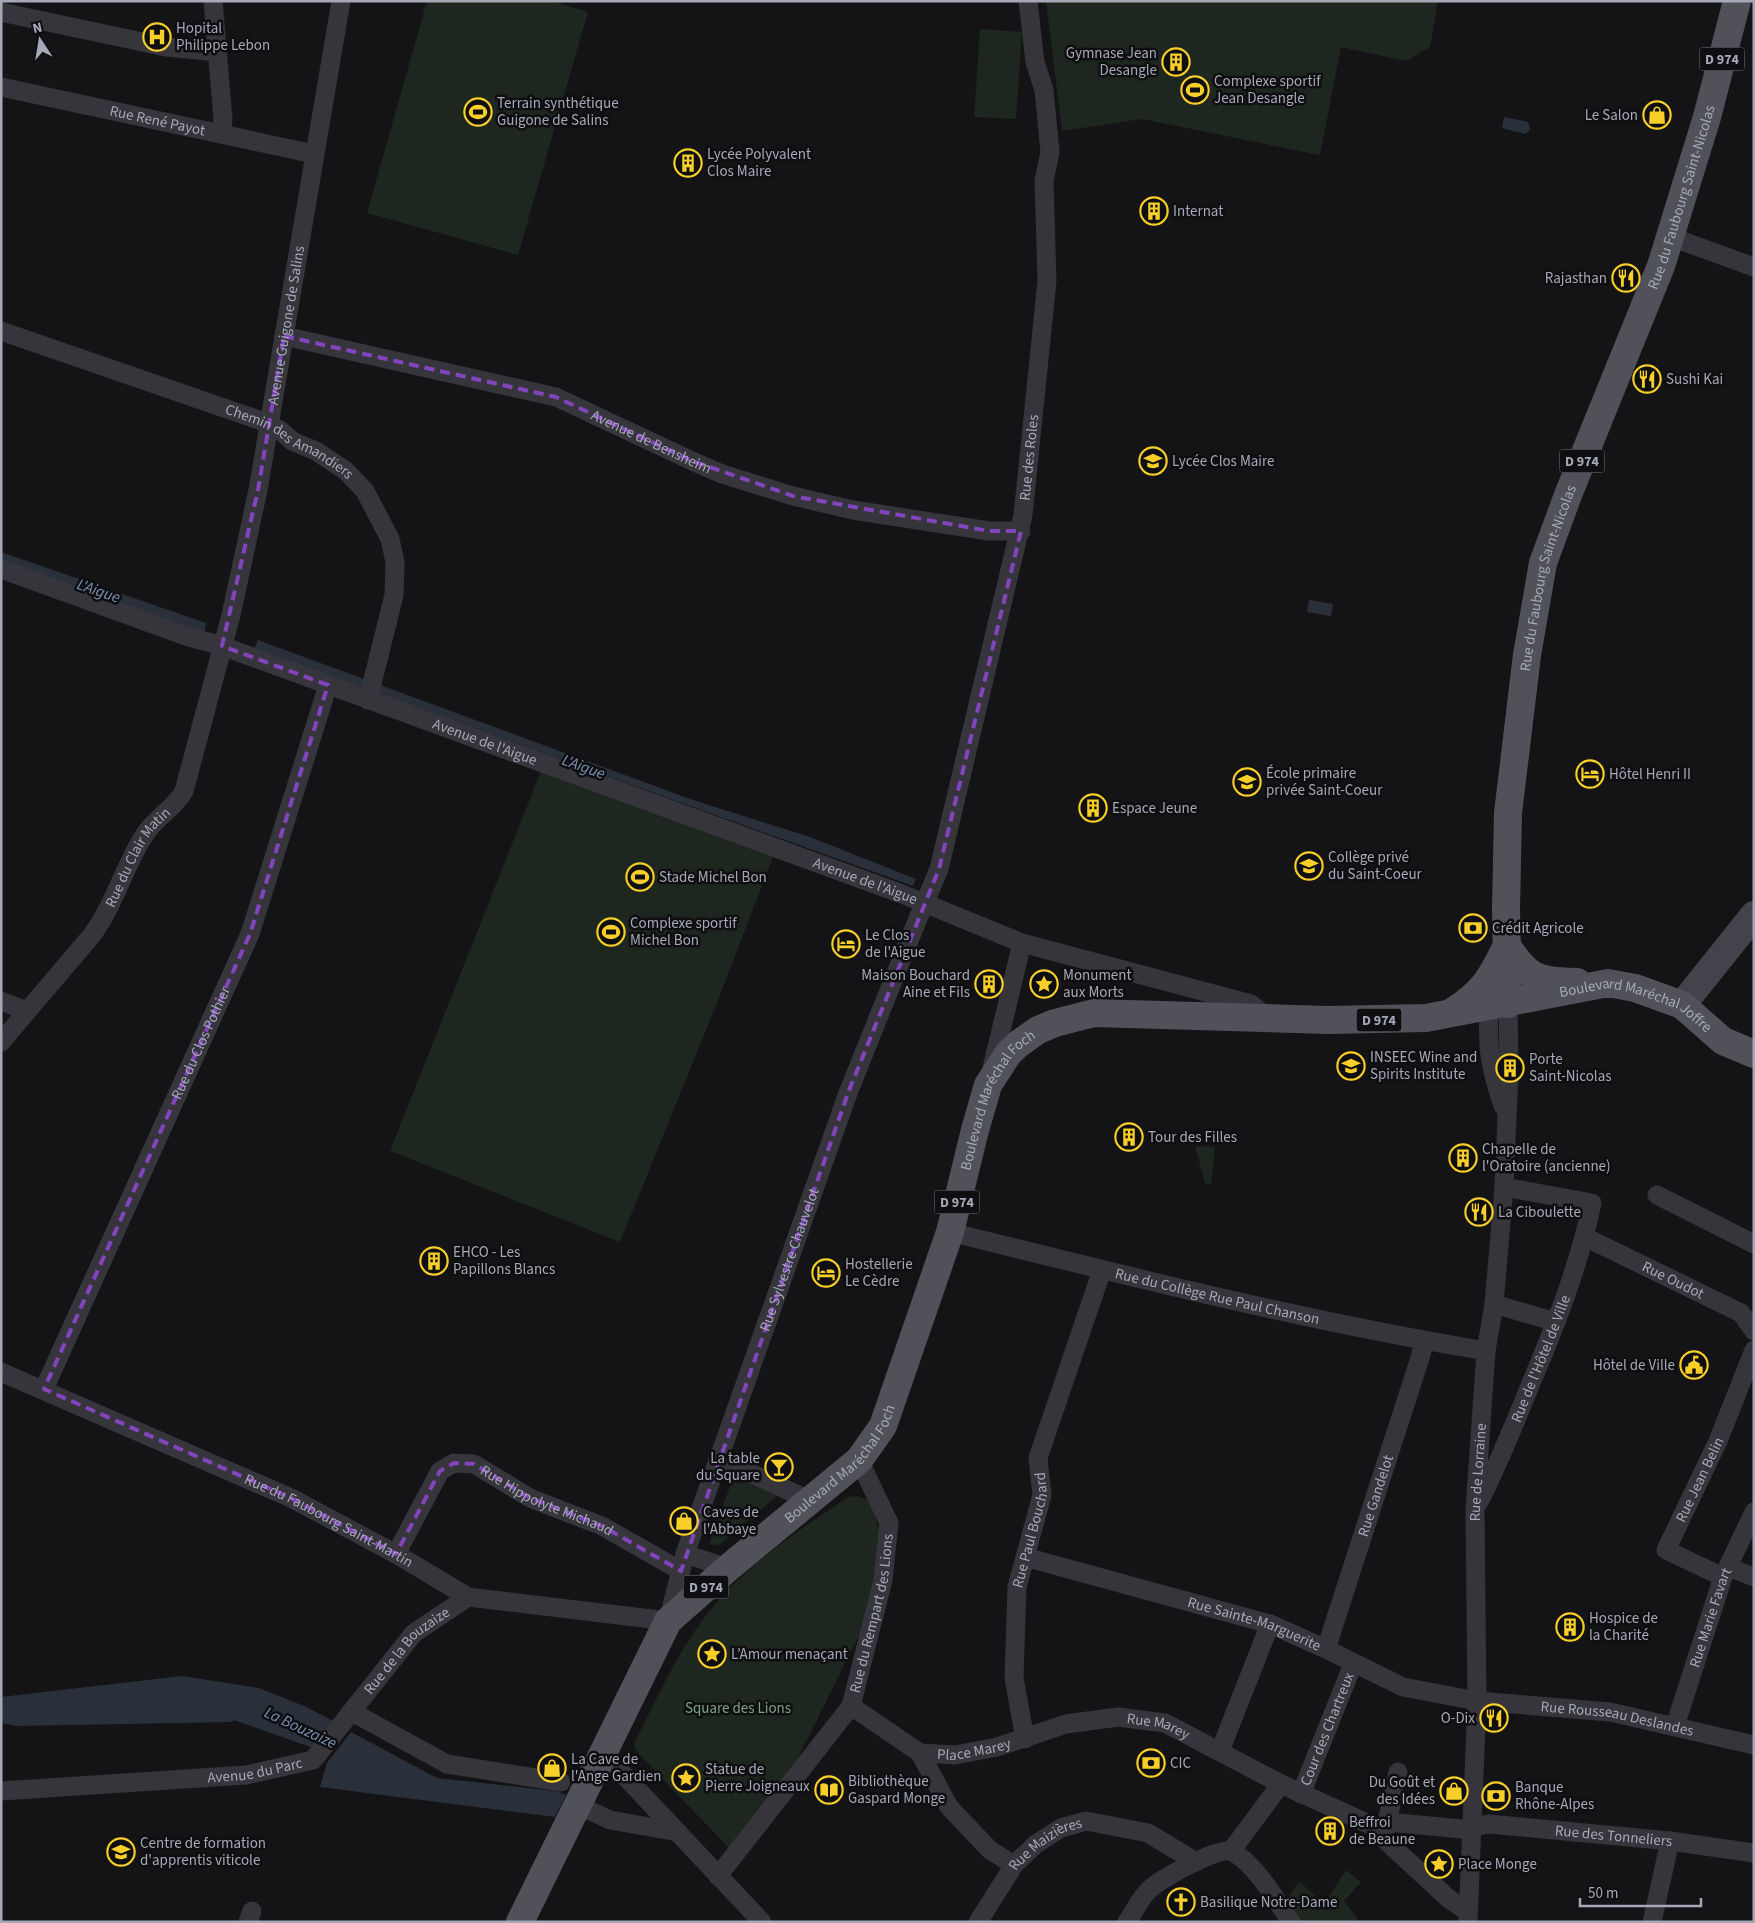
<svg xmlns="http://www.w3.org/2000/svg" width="1755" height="1923" viewBox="0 0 1755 1923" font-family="'Source Sans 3',sans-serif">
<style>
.green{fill:#1e2620}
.water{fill:#2a303a}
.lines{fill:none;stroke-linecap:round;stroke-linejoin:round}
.street{stroke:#35353b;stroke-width:19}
.secondary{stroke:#43444b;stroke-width:28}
.primary{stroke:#51515a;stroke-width:28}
.marked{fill:none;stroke:#8345bd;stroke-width:4;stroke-dasharray:10 6;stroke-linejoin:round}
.labels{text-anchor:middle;stroke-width:5;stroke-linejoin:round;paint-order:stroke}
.shield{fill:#0f0f11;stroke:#787a85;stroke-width:1}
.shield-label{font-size:14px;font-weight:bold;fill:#a5a8b7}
.poi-label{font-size:15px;fill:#a5a8b7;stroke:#0f0f11;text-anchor:start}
.street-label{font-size:15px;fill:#a5a8b7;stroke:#0f0f11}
.park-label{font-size:15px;fill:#7ba283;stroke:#0f0f11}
.water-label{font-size:16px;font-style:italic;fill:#7a91b3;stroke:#0f0f11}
</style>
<rect width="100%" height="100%" fill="#141416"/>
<g class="green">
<path d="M427 1H551L588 12 518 255 367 213Z"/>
<path d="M1046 1H1438L1430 47 1406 61 1341 47 1320 155 1142 119 1062 131Z"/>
<path d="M980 29 1022 32 1016 119 974 117Z"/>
<path d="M541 771 773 857 715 1008 620 1242 390 1151Z"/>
<path d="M1195 1146 1215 1147 1211 1185 1205 1183Z"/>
<path d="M736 1470 782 1492 719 1545 709 1544Z"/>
<path d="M857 1496 868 1500 873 1507 880 1535 871 1611 788 1778 731 1847H728L636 1751 634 1744C657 1698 678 1650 711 1609 749 1563 799 1530 848 1497Z"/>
<path d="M1346 1870 1361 1882 1344 1901 1358 1919 1353 1922H1302L1285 1902 1299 1881 1324 1904Z"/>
</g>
<g class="water">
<path d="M1504 117 1528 122 1530 130 1525 134 1502 128Z"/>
<path d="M1 552 206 623 204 633 1 562Z"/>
<path d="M1309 600 1333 604 1331 616 1307 612Z"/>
<path d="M258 640 690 799 810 837 916 879 913 886 254 649Z"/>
<path d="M182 1676 259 1688 304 1706 337 1723 316 1749 234 1720 232 1722 16 1726 1 1723V1697Z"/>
<path d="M351 1732 437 1778 555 1791 566 1795 555 1817 320 1787 327 1763Z"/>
</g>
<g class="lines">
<g class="street">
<path d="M213 1 223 119 221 134"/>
<path d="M1 12 166 47 218 52"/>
<path id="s1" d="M1 87 314 154"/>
<path d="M1671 237 1754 267"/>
<path id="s2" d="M1 331 259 420 280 430 292 441 316 451 346 471 365 491 390 539 395 562 394 595 368 700"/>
<path id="s3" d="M284 336 556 397 692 461 722 474 793 496 853 510 989 531H1021"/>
<path id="s4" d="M1 569 186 636 222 646 902 894 1022 943 1251 1004 1268 1018"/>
<path d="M1 1001 27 1011"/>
<path d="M1508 1004 1509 1065"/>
<path d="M1489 1007C1487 1049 1490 1067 1503 1106"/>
<path id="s5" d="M1 1042 92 935C115 904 124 866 145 834 156 817 174 809 184 791L231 615 258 490 341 1"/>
<path d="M992 1068 1022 943"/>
<path d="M1657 1195 1754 1244"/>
<path id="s6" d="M950 1232C1127 1276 1305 1321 1486 1351"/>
<path id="s7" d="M1585 1237 1741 1313 1754 1331"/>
<path d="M1494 1304 1556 1322"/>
<path id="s8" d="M1 1372 291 1498 396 1554 468 1597 668 1621 685 1554 848 1093 917 921 939 869 1023 515 1047 281 1044 181 1050 152 1044 90 1035 62 1028 1"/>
<path id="s9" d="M44 1389 250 934 328 685"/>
<path d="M720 1459 811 1501"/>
<path id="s10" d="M1479 1502C1499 1463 1515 1423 1531 1383 1556 1324 1579 1266 1592 1203L1504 1187"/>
<path id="s11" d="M396 1554 440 1471 454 1463 474 1464 530 1498 602 1526 681 1571"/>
<path d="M685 1554 728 1568"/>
<path id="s12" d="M1025 1557 1270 1624 1326 1649 1403 1687 1477 1701 1610 1712 1754 1745"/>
<path d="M1728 1567 1754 1577"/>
<path id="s13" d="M1723 1577 1666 1550 1718 1441 1754 1350"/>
<path id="s14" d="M1326 1649 1420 1358 1424 1341"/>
<path id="s15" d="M851 1706 920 1753 955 1755 997 1747 1066 1724 1118 1717 1165 1723 1281 1784 1384 1831"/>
<path d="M352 1712 447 1764 561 1782"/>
<path id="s16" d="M1675 1726 1723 1577 1754 1512"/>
<path id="s17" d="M1025 1739 1014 1678 1017 1587 1042 1495 1038 1458 1102 1270"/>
<path d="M1220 1751 1270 1624"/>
<path d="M920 1753 949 1807 990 1850 1014 1865"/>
<path d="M604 1754 762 1922"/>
<path id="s18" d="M1 1791 246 1775 313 1760 414 1633 468 1597"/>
<path id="s19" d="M1301 1794 1353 1664"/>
<path d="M578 1805 610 1820 678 1832"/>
<path d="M1387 1822 1398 1772"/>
<path d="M1231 1851 1281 1784"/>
<path id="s20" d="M718 1876 851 1706 883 1580 889 1523 859 1460"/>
<path id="s21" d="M1467 1911 1449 1899 1383 1838 1387 1822 1462 1829 1489 1824 1670 1841 1754 1853"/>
<path d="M248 1922 252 1911"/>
<path id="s22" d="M978 1922 1014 1865 1036 1844 1061 1828 1086 1821 1148 1833 1196 1862"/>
<path d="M1127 1922C1134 1912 1140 1898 1149 1890 1158 1880 1220 1846 1231 1851 1255 1863 1276 1900 1291 1922"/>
<path id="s23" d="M1468 1922 1477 1701 1475 1510 1486 1351 1494 1304 1504 1187 1509 1071"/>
<path d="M1652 1922 1670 1841"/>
</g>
<path class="secondary" d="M1682 1005 1754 915"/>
<g class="primary">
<path d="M1507 946C1531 980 1535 980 1577 982"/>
<path id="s24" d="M1508 1004 1506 910 1508 813 1527 655 1543 563 1568 495 1661 266 1707 117 1737 1"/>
<path d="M1452 1012C1482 993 1490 980 1505 949"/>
<path id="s25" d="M520 1922 668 1621 728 1568 859 1460 883 1426 950 1232 975 1130 988 1085 1008 1054 1017 1045 1038 1030 1055 1023 1094 1013 1328 1020 1426 1018 1608 983 1635 988 1682 1005 1723 1041 1754 1054"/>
</g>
</g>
<path class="marked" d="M284 336 556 397 692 461 793 496 989 531H1021L939 869 848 1093 681 1571 602 1526 530 1498 474 1464 454 1463 440 1471 396 1554 291 1498 44 1389 250 934 328 685 222 646 258 490Z"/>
<defs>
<g id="hospital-ring" transform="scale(1.4375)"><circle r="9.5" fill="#0f0f11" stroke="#f8cf29" stroke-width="1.5"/><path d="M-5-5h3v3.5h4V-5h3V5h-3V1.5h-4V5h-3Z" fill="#f8cf29"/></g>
<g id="building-ring" transform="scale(1.4375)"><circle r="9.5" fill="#0f0f11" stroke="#f8cf29" stroke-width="1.5"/><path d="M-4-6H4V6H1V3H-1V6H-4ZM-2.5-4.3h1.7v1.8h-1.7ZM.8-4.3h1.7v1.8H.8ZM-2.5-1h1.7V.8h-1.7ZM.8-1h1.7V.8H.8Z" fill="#f8cf29"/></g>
<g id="stadium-ring" transform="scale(1.4375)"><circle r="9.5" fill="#0f0f11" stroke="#f8cf29" stroke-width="1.5"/><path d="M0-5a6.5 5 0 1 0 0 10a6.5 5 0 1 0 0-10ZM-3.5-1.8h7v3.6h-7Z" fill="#f8cf29"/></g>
<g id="shop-ring" transform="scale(1.4375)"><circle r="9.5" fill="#0f0f11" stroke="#f8cf29" stroke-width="1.5"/><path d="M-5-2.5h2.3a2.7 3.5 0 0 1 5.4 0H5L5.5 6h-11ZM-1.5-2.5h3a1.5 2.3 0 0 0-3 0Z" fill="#f8cf29"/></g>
<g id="restaurant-ring" transform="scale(1.4375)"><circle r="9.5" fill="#0f0f11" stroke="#f8cf29" stroke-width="1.5"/><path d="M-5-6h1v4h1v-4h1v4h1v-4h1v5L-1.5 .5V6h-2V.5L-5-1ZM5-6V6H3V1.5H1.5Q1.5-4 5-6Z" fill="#f8cf29"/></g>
<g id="school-ring" transform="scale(1.4375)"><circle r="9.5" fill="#0f0f11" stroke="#f8cf29" stroke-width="1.5"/><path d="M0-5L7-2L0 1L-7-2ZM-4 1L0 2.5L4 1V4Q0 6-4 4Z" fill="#f8cf29"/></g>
<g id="hotel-ring" transform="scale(1.4375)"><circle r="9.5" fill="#0f0f11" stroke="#f8cf29" stroke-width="1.5"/><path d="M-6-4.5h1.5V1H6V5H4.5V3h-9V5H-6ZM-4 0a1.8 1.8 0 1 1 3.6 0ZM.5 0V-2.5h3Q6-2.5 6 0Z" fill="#f8cf29"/></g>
<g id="bank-ring" transform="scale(1.4375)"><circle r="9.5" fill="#0f0f11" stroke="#f8cf29" stroke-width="1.5"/><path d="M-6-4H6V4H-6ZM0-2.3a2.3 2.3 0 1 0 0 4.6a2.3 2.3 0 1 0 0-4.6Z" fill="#f8cf29"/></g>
<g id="sight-ring" transform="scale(1.4375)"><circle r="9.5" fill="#0f0f11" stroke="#f8cf29" stroke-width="1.5"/><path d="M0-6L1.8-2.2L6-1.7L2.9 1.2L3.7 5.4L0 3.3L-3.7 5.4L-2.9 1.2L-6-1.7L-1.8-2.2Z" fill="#f8cf29"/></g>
<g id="university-ring" transform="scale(1.4375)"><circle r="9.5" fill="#0f0f11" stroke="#f8cf29" stroke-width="1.5"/><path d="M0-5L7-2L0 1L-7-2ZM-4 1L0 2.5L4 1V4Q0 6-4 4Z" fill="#f8cf29"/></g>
<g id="civic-ring" transform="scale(1.4375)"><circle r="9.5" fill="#0f0f11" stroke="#f8cf29" stroke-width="1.5"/><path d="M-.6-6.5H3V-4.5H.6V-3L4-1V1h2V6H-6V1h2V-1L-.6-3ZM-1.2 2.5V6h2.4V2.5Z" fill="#f8cf29"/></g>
<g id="bar-ring" transform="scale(1.4375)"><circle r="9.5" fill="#0f0f11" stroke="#f8cf29" stroke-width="1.5"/><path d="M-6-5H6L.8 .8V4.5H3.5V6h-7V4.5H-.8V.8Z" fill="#f8cf29"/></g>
<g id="library-ring" transform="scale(1.4375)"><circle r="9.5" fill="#0f0f11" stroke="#f8cf29" stroke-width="1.5"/><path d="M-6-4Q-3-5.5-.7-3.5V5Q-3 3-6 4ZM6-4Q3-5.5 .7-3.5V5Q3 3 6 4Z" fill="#f8cf29"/></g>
<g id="church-ring" transform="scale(1.4375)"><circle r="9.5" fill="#0f0f11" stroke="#f8cf29" stroke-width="1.5"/><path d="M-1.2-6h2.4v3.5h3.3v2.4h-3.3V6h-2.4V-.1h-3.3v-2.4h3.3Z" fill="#f8cf29"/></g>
</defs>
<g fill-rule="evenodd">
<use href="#hospital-ring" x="157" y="37"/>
<use href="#building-ring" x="1176" y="62"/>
<use href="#stadium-ring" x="1195" y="90"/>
<use href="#stadium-ring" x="478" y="112"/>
<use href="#shop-ring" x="1657" y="115"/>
<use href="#building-ring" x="688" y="163"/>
<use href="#building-ring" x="1154" y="211"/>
<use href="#restaurant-ring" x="1626" y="278"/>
<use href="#restaurant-ring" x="1647" y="379"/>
<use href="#school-ring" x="1153" y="461"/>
<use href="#hotel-ring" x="1590" y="774"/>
<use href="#school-ring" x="1247" y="782"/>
<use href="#building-ring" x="1093" y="808"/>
<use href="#school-ring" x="1309" y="866"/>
<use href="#stadium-ring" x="640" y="877"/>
<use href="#bank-ring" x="1473" y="928"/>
<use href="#stadium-ring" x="611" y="932"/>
<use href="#hotel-ring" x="846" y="944"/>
<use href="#building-ring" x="989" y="984"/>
<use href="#sight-ring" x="1044" y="984"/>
<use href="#university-ring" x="1351" y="1066"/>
<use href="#building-ring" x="1510" y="1068"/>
<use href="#building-ring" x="1129" y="1137"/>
<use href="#building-ring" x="1463" y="1158"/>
<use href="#restaurant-ring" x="1479" y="1212"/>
<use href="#building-ring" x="434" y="1261"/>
<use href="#hotel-ring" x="826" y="1273"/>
<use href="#civic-ring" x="1694" y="1365"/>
<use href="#bar-ring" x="779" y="1467"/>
<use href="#shop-ring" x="684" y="1521"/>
<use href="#building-ring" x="1570" y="1627"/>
<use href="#sight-ring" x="712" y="1654"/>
<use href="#restaurant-ring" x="1494" y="1718"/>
<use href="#bank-ring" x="1151" y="1763"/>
<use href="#shop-ring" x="552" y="1768"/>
<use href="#sight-ring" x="686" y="1778"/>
<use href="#library-ring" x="829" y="1790"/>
<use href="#shop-ring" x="1454" y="1791"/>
<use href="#bank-ring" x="1496" y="1796"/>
<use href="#building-ring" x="1330" y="1831"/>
<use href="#university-ring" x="121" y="1852"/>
<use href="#sight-ring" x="1439" y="1864"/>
<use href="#church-ring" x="1181" y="1902"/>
</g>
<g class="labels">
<g class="shield">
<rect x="1699.5" y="47.5" width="45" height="23" rx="4"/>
<rect x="1559.5" y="449.5" width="45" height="23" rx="4"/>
<rect x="1356.5" y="1008.5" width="45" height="23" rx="4"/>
<rect x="934.5" y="1190.5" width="45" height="23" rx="4"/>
<rect x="683.5" y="1575.5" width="45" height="23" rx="4"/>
</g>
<g class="shield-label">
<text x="1722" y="64">D 974</text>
<text x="1582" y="466">D 974</text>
<text x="1379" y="1025">D 974</text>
<text x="957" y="1207">D 974</text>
<text x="706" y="1592">D 974</text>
</g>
<g class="poi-label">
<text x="176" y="33">Hopital<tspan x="176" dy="17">Philippe Lebon</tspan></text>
<text x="1157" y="58" text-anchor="end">Gymnase Jean<tspan x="1157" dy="17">Desangle</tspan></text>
<text x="1214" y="86">Complexe sportif<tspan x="1214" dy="17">Jean Desangle</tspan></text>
<text x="497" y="108">Terrain synthétique<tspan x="497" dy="17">Guigone de Salins</tspan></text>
<text x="1638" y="120" text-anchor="end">Le Salon</text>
<text x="707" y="159">Lycée Polyvalent<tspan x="707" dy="17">Clos Maire</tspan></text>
<text x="1173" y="216">Internat</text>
<text x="1607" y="283" text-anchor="end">Rajasthan</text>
<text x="1666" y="384">Sushi Kai</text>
<text x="1172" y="466">Lycée Clos Maire</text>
<text x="1266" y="778">École primaire<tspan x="1266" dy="17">privée Saint-Coeur</tspan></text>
<text x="1609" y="779">Hôtel Henri II</text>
<text x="1112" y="813">Espace Jeune</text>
<text x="1328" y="862">Collège privé<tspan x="1328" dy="17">du Saint-Coeur</tspan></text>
<text x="659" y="882">Stade Michel Bon</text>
<text x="630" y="928">Complexe sportif<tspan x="630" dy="17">Michel Bon</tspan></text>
<text x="1492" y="933">Crédit Agricole</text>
<text x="865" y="940">Le Clos<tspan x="865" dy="17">de l'Aigue</tspan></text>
<text x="970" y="980" text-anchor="end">Maison Bouchard<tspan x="970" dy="17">Aine et Fils</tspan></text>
<text x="1063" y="980">Monument<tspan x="1063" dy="17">aux Morts</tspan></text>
<text x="1370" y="1062">INSEEC Wine and<tspan x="1370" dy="17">Spirits Institute</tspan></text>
<text x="1529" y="1064">Porte<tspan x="1529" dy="17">Saint-Nicolas</tspan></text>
<text x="1148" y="1142">Tour des Filles</text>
<text x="1482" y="1154">Chapelle de<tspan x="1482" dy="17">l'Oratoire (ancienne)</tspan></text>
<text x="1498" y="1217">La Ciboulette</text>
<text x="453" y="1257">EHCO - Les<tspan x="453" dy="17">Papillons Blancs</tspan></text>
<text x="845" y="1269">Hostellerie<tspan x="845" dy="17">Le Cèdre</tspan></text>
<text x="1675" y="1370" text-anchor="end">Hôtel de Ville</text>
<text x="760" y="1463" text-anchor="end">La table<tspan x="760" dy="17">du Square</tspan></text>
<text x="703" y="1517">Caves de<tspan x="703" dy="17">l'Abbaye</tspan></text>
<text x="1589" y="1623">Hospice de<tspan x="1589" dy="17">la Charité</tspan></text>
<text x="731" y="1659">L’Amour menaçant</text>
<text x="1475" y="1723" text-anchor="end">O-Dix</text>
<text x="571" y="1764">La Cave de<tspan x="571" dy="17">l'Ange Gardien</tspan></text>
<text x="1170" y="1768">CIC</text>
<text x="705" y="1774">Statue de<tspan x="705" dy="17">Pierre Joigneaux</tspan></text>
<text x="848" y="1786">Bibliothèque<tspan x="848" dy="17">Gaspard Monge</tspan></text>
<text x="1435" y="1787" text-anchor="end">Du Goût et<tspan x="1435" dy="17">des Idées</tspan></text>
<text x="1515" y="1792">Banque<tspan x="1515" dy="17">Rhône-Alpes</tspan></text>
<text x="1349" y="1827">Beffroi<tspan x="1349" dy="17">de Beaune</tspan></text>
<text x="140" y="1848">Centre de formation<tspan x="140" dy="17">d'apprentis viticole</tspan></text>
<text x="1458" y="1869">Place Monge</text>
<text x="1200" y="1907">Basilique Notre-Dame</text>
</g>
<g class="street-label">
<text dy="5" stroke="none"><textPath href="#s1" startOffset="160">Rue René Payot</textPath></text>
<text dy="5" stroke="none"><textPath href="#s24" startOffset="835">Rue du Faubourg Saint-Nicolas</textPath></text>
<text dy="5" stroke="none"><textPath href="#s5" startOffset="790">Avenue Guigone de Salins</textPath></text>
<text dy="5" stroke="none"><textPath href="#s3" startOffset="384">Avenue de Bensheim</textPath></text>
<text dy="5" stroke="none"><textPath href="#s2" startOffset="310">Chemin des Amandiers</textPath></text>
<text dy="5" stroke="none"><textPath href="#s8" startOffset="1942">Rue des Roles</textPath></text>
<text dy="5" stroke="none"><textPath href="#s24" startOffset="430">Rue du Faubourg Saint-Nicolas</textPath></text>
<text dy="5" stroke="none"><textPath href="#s4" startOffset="514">Avenue de l'Aigue</textPath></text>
<text dy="5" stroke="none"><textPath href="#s5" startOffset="231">Rue du Clair Matin</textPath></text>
<text dy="5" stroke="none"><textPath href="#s4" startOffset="919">Avenue de l'Aigue</textPath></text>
<text dy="5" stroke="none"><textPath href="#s25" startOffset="1668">Boulevard Maréchal Joffre</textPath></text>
<text dy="5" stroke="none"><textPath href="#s9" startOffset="380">Rue du Clos Pothier</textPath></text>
<text dy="5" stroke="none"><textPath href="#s25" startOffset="975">Boulevard Maréchal Foch</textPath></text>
<text dy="5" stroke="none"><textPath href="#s8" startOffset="1102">Rue Sylvestre Chauvelot</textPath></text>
<text dy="5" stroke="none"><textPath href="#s7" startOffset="98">Rue Oudot</textPath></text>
<text dy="5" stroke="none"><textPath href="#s6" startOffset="275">Rue du Collège Rue Paul Chanson</textPath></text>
<text dy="5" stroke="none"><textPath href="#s10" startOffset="156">Rue de l'Hôtel de Ville</textPath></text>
<text dy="5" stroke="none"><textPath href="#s25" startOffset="570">Boulevard Maréchal Foch</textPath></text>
<text dy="5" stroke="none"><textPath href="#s23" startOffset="450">Rue de Lorraine</textPath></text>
<text dy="5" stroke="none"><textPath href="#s13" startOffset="141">Rue Jean Belin</textPath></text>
<text dy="5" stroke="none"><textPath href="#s14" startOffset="161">Rue Gandelot</textPath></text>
<text dy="5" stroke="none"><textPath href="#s11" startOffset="212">Rue Hippolyte Michaud</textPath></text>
<text dy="5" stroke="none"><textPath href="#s8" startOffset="360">Rue du Faubourg Saint-Martin</textPath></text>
<text dy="5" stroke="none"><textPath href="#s17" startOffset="212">Rue Paul Bouchard</textPath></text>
<text dy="5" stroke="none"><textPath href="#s20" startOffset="311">Rue du Rempart des Lions</textPath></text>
<text dy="5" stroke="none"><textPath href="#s16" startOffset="114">Rue Marie Favart</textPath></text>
<text dy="5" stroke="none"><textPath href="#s12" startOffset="239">Rue Sainte-Marguerite</textPath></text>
<text dy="5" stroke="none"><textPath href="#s18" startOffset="459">Rue de la Bouzaize</textPath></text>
<text dy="5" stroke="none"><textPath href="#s12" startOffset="618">Rue Rousseau Deslandes</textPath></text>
<text dy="5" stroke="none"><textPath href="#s15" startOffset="328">Rue Marey</textPath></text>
<text dy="5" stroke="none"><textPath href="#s19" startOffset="70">Cour des Chartreux</textPath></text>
<text dy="5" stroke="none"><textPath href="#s15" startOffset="138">Place Marey</textPath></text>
<text dy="5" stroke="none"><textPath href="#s18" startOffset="255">Avenue du Parc</textPath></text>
<text dy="5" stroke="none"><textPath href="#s21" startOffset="356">Rue des Tonneliers</textPath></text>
<text dy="5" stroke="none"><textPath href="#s22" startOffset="106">Rue Maizières</textPath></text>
</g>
<g class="park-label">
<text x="738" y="1713">Square des Lions</text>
</g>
<g class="water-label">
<text transform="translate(99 590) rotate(19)" y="6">L'Aigue</text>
<text transform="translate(584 766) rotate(20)" y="6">L'Aigue</text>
<text transform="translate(301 1727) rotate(25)" y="6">La Bouzaize</text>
</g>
</g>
<rect width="1755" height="1923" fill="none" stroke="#a5a8b7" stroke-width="5"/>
<g transform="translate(40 40) rotate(348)" stroke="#0f0f11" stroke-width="4" paint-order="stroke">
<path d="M0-4L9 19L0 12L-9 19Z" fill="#a5a8b7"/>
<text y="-8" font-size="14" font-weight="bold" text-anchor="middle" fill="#a5a8b7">N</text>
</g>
<path d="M1580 1898v8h121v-8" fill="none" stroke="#a5a8b7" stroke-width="2.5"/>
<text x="1588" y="1898" font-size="15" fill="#a5a8b7" stroke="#0f0f11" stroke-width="4" paint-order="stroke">50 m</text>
</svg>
